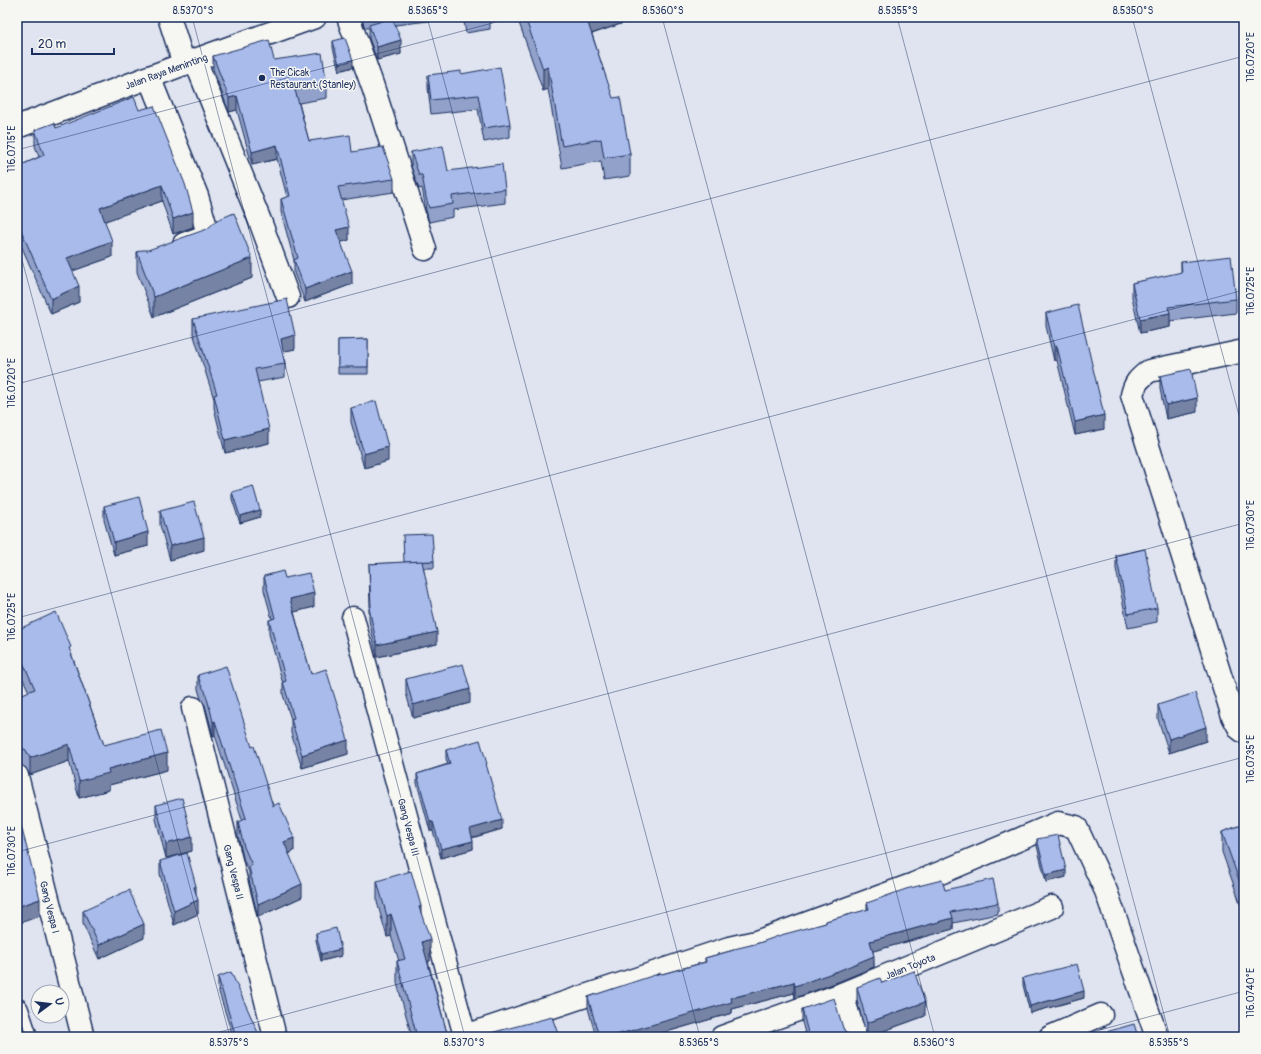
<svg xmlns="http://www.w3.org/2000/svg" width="1261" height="1054" viewBox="0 0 1261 1054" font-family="Pangolin,sans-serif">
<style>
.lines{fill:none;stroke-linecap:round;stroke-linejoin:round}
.street-casing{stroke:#1b2f5e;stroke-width:25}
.highway-casing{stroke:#1b2f5e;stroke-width:25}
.street{stroke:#f6f6f2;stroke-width:22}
.highway{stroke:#f6f6f2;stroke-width:22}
.wall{fill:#91a1c9;stroke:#1b2f5e}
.shaded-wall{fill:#7683a4;stroke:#1b2f5e}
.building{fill:#a9bbea;stroke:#1b2f5e}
.ticks{fill:none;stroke:#1b2f5e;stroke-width:1;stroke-opacity:0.45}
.poi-dot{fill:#1b2f5e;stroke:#f6f6f2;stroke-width:1.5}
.labels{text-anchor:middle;stroke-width:3;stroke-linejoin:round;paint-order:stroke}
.street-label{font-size:10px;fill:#1b2f5e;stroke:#f6f6f2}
.poi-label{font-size:10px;fill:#1b2f5e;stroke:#f6f6f2;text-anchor:start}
.neatline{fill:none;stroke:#1b2f5e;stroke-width:1.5}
.ticks-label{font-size:10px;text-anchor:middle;fill:#1b2f5e}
</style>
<rect width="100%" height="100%" fill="#dfe4f0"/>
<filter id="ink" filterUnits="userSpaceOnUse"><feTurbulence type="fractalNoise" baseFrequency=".025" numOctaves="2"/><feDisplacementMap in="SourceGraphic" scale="8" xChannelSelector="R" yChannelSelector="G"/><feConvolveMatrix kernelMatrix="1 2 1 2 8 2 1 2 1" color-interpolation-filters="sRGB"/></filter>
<g filter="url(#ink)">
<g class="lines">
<g class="street-casing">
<g id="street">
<path d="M169 17 184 64"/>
<path d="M348 17 373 87 425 249"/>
<path d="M195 60 260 221 288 297"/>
<path d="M149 77 197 196 206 227 207 233 203 237 184 244"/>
<path d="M1244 351 1149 371C1139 379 1135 382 1132 395L1233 716 1240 729 1244 732"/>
<path d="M353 618 465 1036 729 948 756 942 914 884 1058 823 1076 827 1106 891 1157 1037"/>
<path d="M193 708 275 1037"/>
<path d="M17 776 83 1037"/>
<path d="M842 994 855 1037"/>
<path d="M17 1010 26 1037"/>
<path d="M722 1037 842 994 1052 907"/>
<path d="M1050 1037 1101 1015"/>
</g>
</g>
<g class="highway-casing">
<path id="highway" d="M17 127 184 64 315 17"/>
</g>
<use href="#street" class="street"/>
<use href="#highway" class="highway"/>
</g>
<g class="wall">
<path d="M361 17H490V29L466 33 463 17 395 25 401 54 377 60 369 38V28H365Z"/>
<path d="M517 17H641L592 34 630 154V176L604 180 601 161 562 168 548 89 543 91Z"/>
<path d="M333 41 353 67 339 71 333 48Z"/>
<path d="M213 56 274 60 327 85V98L299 103 309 141 352 152 394 179V192L341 200 349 240 341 242 352 284 305 302 294 273V260L281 212V199L287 197 277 159 252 165 237 110 229 112 213 69Z"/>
<path d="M461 74 510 124V137L484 142 478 109 431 114 428 88V75Z"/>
<path d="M139 110 193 227 173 234 162 201 104 221 112 257 72 271 79 302 51 314 17 236V167L39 157 35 146V130L56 128Z"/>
<path d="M411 152 448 171 505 189V203L453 210V217L429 222 426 210 422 188 419 189 411 166Z"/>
<path d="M137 252 252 278 154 317 137 272Z"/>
<path d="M1181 262 1236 299V313L1170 321V327L1140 333 1132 297V283L1181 273Z"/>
<path d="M1046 313 1104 429 1075 435 1057 360 1054 361 1046 326Z"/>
<path d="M193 319 295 349 283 351 285 364V377L258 382 269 443 225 453 214 408V399L193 333Z"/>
<path d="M368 339V374H338V340Z"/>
<path d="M1160 376 1197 412 1166 419 1160 389Z"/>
<path d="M351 408 388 461 364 468 351 422Z"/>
<path d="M232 492 260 517 240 523 232 499Z"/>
<path d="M104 506 148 546 114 555 104 520Z"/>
<path d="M160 511 204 550 170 560 160 525Z"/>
<path d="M1116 555 1157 608V622L1128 628 1116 569Z"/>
<path d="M434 561V568H423L437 644 377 657 369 620V608H370L369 564Z"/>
<path d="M264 576 285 578 314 607 294 612 311 674 348 754 302 768 291 733V719L283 695V684L269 634V620L272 619 264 590Z"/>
<path d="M17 630 71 653 104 745 167 770 109 785V790L79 798 69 761 30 775 26 768 20 764H17V696L29 692 17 666Z"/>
<path d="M198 675 252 747 273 806 294 851 289 854 302 897 258 917 249 880V872L244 861 238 836V822L242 820 215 735 213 736 211 727 205 705 201 699 198 689Z"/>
<path d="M406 679 470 703 413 718 406 693Z"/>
<path d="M1158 705 1206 741 1169 753 1158 719Z"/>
<path d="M446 750 487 768 502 829 472 838 473 849 441 858 433 831H430L417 783V774L448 764 446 759Z"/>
<path d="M156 805 192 851 166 858 156 819Z"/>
<path d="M1244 824V914L1222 852V832Z"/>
<path d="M1037 839 1066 877 1046 882 1037 846Z"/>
<path d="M160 861 196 894 198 914 174 925 160 874Z"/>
<path d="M377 881 421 913 430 961H428L448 1037H412L397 983V961H399L391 936 387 937 377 902Z"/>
<path d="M945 890 998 903V914L953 923V929L873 951 874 967 838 982 795 998 794 993 732 1009V1013L649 1037H596L588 1008V997L662 974 705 962V958L759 943 826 923V921L867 910V903Z"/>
<path d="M83 911 144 938 99 959 83 924Z"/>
<path d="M316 933 341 956 321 961 316 940Z"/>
<path d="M218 977 260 1037H233L218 989Z"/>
<path d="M1023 978 1084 998 1030 1013 1023 985Z"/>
<path d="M882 983 925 1016 867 1037 857 1001V987Z"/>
<path d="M802 1009 843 1028 846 1033 851 1037H806L802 1022Z"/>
</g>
<g class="shaded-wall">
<path d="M585 17H641L585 36Z"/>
<path d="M401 40V54L377 60V47Z"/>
<path d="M353 60V67L339 71V64Z"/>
<path d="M548 67V89L543 91V69Z"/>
<path d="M237 96V110L229 112V98Z"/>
<path d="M277 145V159L252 165V152Z"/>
<path d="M162 185V201L100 223V208Z"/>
<path d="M193 212V227L173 234V219Z"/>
<path d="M349 227V240L336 244V230Z"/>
<path d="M112 241V257L67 273V258Z"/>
<path d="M252 258V278L154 317V297Z"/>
<path d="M352 271V284L305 302V289Z"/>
<path d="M79 286V302L51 314V299Z"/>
<path d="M1170 313V327L1140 333V319Z"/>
<path d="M295 335V349L281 352V339Z"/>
<path d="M1057 346V360L1054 361V347Z"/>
<path d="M1197 398V412L1166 419V405Z"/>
<path d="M1104 415V429L1075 435V422Z"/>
<path d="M269 429V443L225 453V440Z"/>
<path d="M388 447V461L364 468V454Z"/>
<path d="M260 510V517L240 523V516Z"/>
<path d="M148 532V546L114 555V542Z"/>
<path d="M204 537V550L170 560V546Z"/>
<path d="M314 593V607L290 613V599Z"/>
<path d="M437 632V644L377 657V645Z"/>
<path d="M470 689V703L413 718V705Z"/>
<path d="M215 721V735L213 736V722Z"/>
<path d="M1206 727V741L1169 753V739Z"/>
<path d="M348 740V754L302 768V755Z"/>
<path d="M69 744V761L30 775V758Z"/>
<path d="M167 753V770L109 785V790L79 798V781L108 769Z"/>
<path d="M502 820V829L470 838V829Z"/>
<rect x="430" y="822" width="3" height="9"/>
<path d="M192 837V851L166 858V844Z"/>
<path d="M294 838V851L284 856V842Z"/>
<path d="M473 841V849L441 858V849Z"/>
<path d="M1066 870V877L1046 882V875Z"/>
<path d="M302 884V897L258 917V904Z"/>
<path d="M196 886V900L194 887Z"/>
<path d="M40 899V916L17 924V907Z"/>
<path d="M198 900V914L174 925V911Z"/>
<path d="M421 906V927L419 907Z"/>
<path d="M391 914V936L387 937V916Z"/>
<path d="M953 918V929L870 952V941Z"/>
<path d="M144 924V938L99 959V945Z"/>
<path d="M430 939V961L422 963V942Z"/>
<path d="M341 949V956L321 961V954Z"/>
<path d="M874 956V967L838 982 795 998V986Z"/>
<path d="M794 982V993L732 1009V1013L649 1037H609L731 998Z"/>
<path d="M1084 991V998L1030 1013V1006Z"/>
<path d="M925 1002V1016L867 1037V1023Z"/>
</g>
<g class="building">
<path d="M466 17H481L466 20Z"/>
<path d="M525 17H586L613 98 620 97 630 154 604 158 601 139 562 146 548 67 543 69Z"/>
<path d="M392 18 401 40 377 47 369 25Z"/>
<path d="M345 38 353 60 339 64 333 41Z"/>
<path d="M269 40 274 60 322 53 327 85 295 90 309 141 350 135 352 152 383 147 394 179 338 187 349 227 336 230 352 271 305 289 294 260 298 258 281 199 290 196 277 145 252 152 237 96 229 98 213 56Z"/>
<path d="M500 67 510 124 484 128 478 95 431 100 428 75 461 71V74Z"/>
<path d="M134 97 139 110 154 106 185 184 193 212 173 219 162 185 100 208 112 241 67 258 79 286 51 299 17 221V167L44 155 35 130 54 123 56 128Z"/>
<path d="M443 146 448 171 502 164 505 189 452 196 453 204 429 208 426 197 422 175H419L411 152Z"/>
<path d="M234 213 252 258 154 297 137 252 142 250H148L207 229 217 220Z"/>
<path d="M1231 256 1236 299 1168 307 1170 313 1140 319 1132 283 1182 272 1181 262Z"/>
<path d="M287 299 295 335 281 339 285 364 255 369 269 429 225 440 214 395 217 394 193 319Z"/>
<path d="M1078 305 1104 415 1075 422 1057 346 1054 347 1046 313Z"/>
<path d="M368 339V367H338V340Z"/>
<path d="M1191 369 1197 398 1166 405 1160 376Z"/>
<path d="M376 401 388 447 364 454 351 408Z"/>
<path d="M253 486 260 510 240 516 232 492Z"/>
<path d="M139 497 148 532 114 542 104 506Z"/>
<path d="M194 502 204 537 170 546 160 511Z"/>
<path d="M432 534 434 561 404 562 403 535Z"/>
<path d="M1145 549 1157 608 1128 614 1116 555Z"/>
<path d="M422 561 437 632 377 645 369 608 371 607 369 564Z"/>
<path d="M283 571 285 578 309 573 314 593 290 599 311 674 326 669 348 740 302 755 291 719 294 718 283 682 286 681 269 620 275 618 264 576Z"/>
<path d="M56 612 71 647 69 648 104 745 161 730 167 753 108 769 109 773 79 781 69 744 30 758 26 750 20 747H17V696L35 689 17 649V630Z"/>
<path d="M463 664 470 689 413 705 406 679Z"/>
<path d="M226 666 252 747 254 746 273 806 279 803 294 838 284 842 302 884 258 904 249 867 252 865 244 847 238 822 246 818 215 721 213 722 211 713 205 691 201 685 198 675Z"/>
<path d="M1195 693 1206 727 1169 739 1158 705Z"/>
<path d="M480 740 487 764H486L502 820 470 829 473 841 441 849 433 822H430L417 774 450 764 446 750Z"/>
<path d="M182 798 192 837 166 844 156 805Z"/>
<path d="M17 810 40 899 17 907Z"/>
<path d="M1244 824V894L1222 832Z"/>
<path d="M1058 835 1066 870 1046 875 1037 839Z"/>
<path d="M187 853 196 886 194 887 198 900 174 911 160 861Z"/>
<path d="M411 871 421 906 419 907 430 939 422 942 448 1037H417L397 961 405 959 391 914 387 916 377 881Z"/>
<path d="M993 879 998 903 951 912 953 918 870 941 874 956 838 971 795 986 794 982 731 998 732 1002 609 1037H599L588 997 661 973 662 974 706 962 705 958 734 950V949L759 943 781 935 826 923V921L869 909 867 903 906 889 942 880 945 890Z"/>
<path d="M129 890 144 924 99 945 83 911Z"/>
<path d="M336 928 341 949 321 954 316 933Z"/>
<path d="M1077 964 1084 991 1030 1006 1023 978Z"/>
<path d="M914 971 925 1002 867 1023 857 987 880 978 882 983Z"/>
<path d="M231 972 260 1037H236L218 977Z"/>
<path d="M834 998 843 1028 846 1033 851 1036V1037H809L802 1009Z"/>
<path d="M552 1017 559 1037H475Z"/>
<path d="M17 1019 22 1023 27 1037H17Z"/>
<path d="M1134 1024 1138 1037H1089Z"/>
<path d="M462 1035V1037H455Z"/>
</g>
</g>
<path class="ticks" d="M192 17 465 1037M427 17 700 1037M662 17 935 1037M897 17 1170 1037M1132 17 1244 434M17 150 515 17M17 241 230 1037M17 384 1244 56M17 618 1244 290M17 852 1244 523M201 1037 1244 757M1074 1037 1244 991"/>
<circle class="poi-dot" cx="262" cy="78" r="4"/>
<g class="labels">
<g class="street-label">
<text transform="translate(166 71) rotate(-20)" y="4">Jalan Raya Meninting</text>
<text transform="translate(409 827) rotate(75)" y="4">Gang Vespa III</text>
<text transform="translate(234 872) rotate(76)" y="4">Gang Vespa II</text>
<text transform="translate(50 907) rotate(76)" y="4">Gang Vespa I</text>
<text transform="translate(910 966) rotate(-22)" y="4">Jalan Toyota</text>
</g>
<g class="poi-label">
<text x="270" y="76">The Cicak<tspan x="270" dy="12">Restaurant (Stanley)</tspan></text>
</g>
</g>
<rect width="1261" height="1054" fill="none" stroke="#f6f6f2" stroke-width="44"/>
<g transform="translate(50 1004) rotate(75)"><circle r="19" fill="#f6f6f2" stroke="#9ea6b7"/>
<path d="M0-3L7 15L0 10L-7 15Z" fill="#1b2f5e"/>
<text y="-6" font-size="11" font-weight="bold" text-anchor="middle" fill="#1b2f5e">U</text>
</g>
<path d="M32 48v6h82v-6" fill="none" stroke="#1b2f5e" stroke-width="2"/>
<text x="38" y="48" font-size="12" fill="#1b2f5e" stroke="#f6f6f2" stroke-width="3" paint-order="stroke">20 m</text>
<rect x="22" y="22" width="1217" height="1010" class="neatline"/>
<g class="ticks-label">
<text x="193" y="14">8.5370°S</text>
<text x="428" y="14">8.5365°S</text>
<text x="663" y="14">8.5360°S</text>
<text x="898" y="14">8.5355°S</text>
<text x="1133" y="14">8.5350°S</text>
<text transform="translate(1250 57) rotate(-90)" y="4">116.0720°E</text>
<text transform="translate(11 149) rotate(-90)" y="4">116.0715°E</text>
<text transform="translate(1250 291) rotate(-90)" y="4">116.0725°E</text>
<text transform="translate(11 383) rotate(-90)" y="4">116.0720°E</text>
<text transform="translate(1250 525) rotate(-90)" y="4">116.0730°E</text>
<text transform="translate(11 617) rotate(-90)" y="4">116.0725°E</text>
<text transform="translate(1250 759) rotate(-90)" y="4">116.0735°E</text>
<text transform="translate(11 851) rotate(-90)" y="4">116.0730°E</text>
<text transform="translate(1250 993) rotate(-90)" y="4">116.0740°E</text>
<text x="229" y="1046">8.5375°S</text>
<text x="464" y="1046">8.5370°S</text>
<text x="699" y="1046">8.5365°S</text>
<text x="934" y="1046">8.5360°S</text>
<text x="1169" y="1046">8.5355°S</text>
</g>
</svg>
